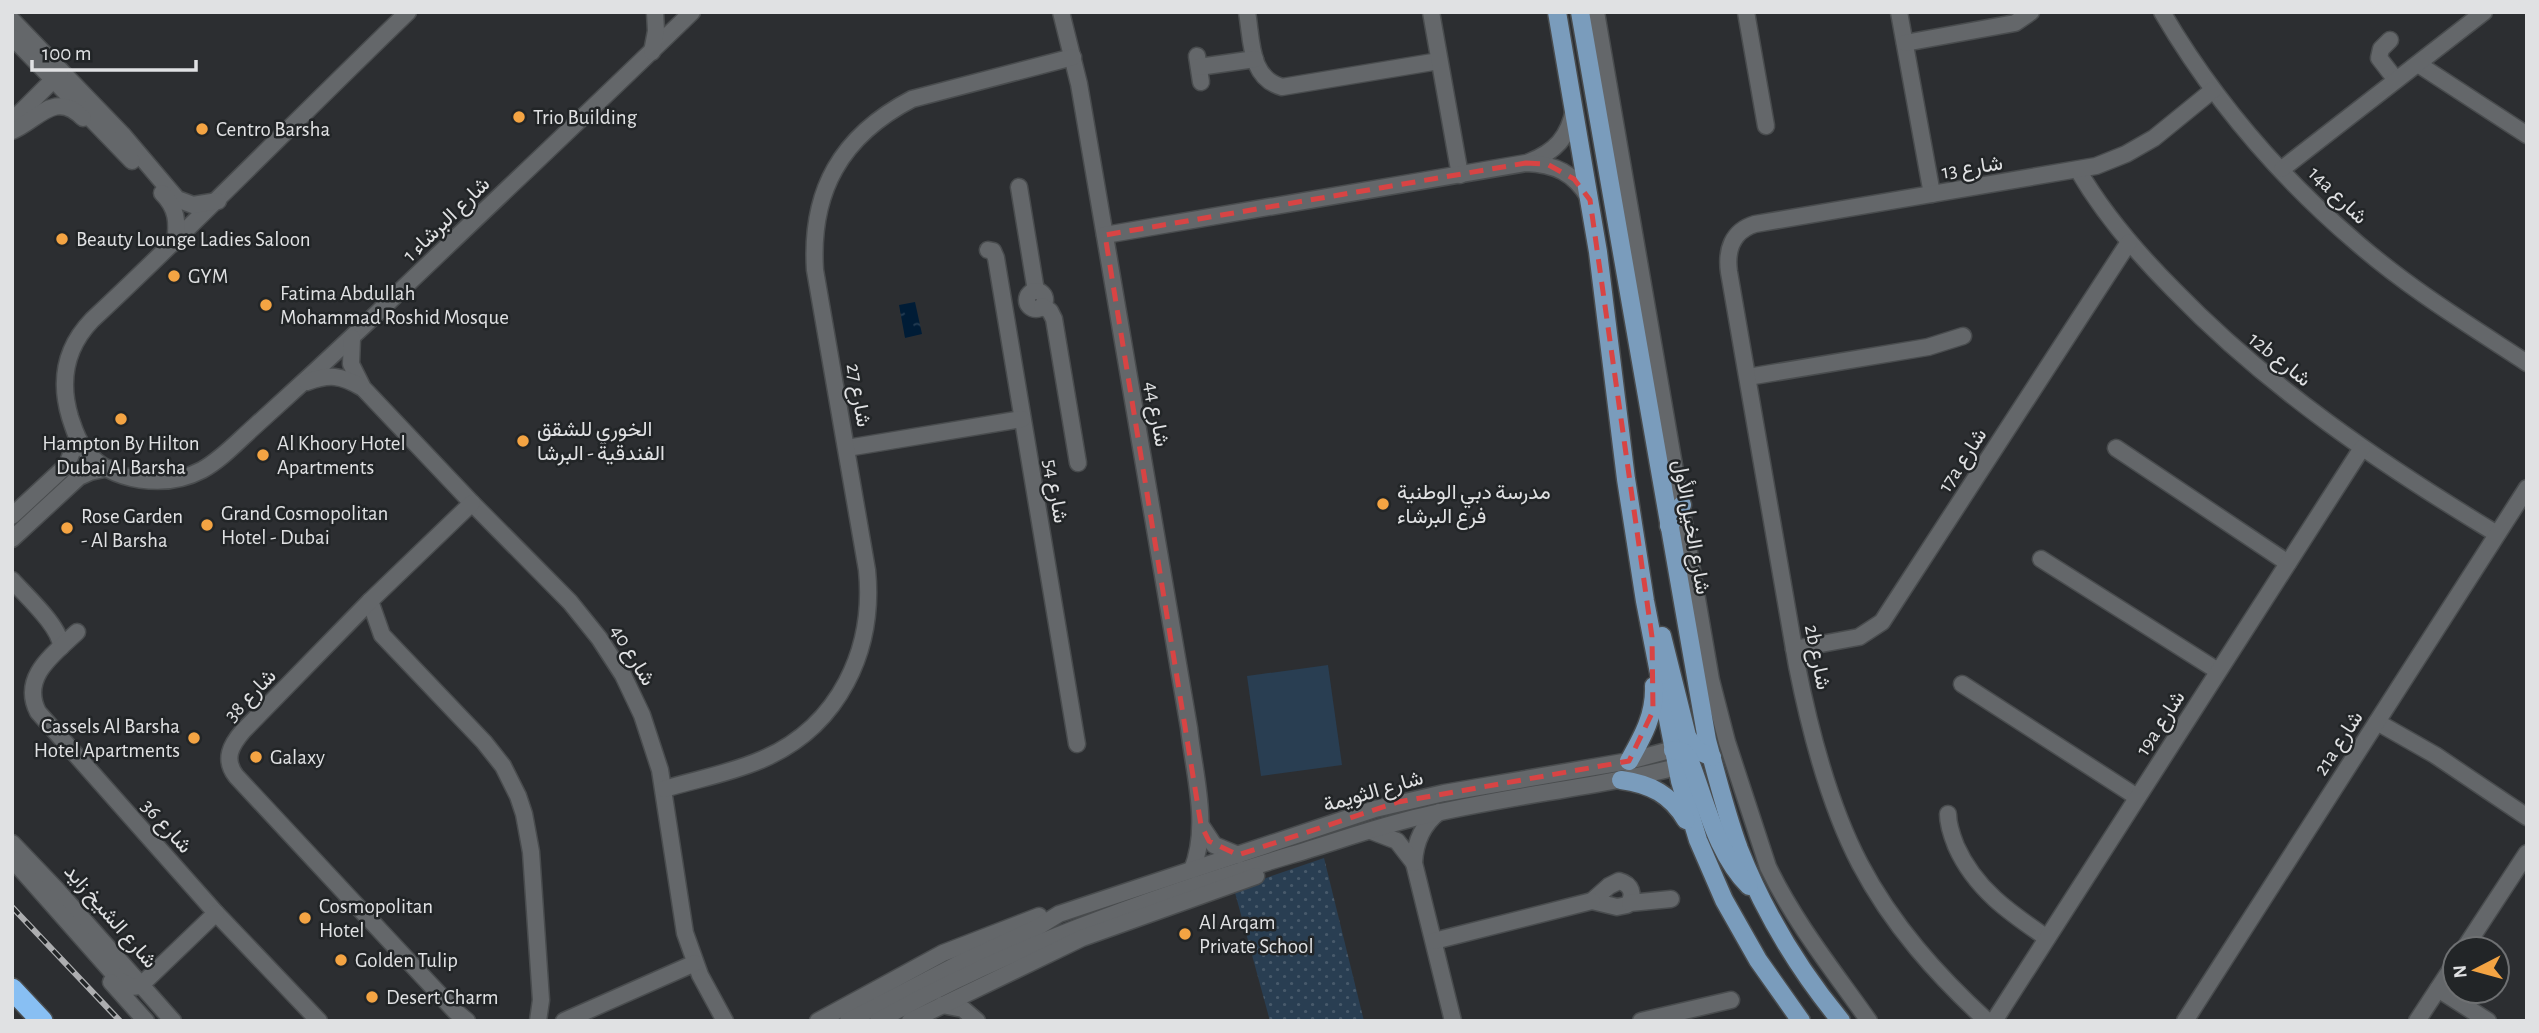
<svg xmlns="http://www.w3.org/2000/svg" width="2539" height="1033" viewBox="0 0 2539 1033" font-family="'Alegreya Sans',Vazirmatn,sans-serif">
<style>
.grass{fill:url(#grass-dots)}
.garden{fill:#293e52}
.water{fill:url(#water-ripples)}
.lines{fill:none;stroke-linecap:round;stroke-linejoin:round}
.minor-casing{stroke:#494c4e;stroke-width:19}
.major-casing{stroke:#494c4e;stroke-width:21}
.highway-casing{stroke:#494c4e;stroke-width:24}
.minor{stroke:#64676a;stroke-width:16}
.major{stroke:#7a9cbc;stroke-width:18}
.highway{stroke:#88bff3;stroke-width:21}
.rail-casing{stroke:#adaeb0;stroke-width:6}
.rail{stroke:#222527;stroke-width:3.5;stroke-dasharray:10;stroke-linecap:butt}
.marked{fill:none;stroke:#d84444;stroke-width:5;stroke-dasharray:14 9;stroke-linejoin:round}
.poi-dot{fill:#f4a443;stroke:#222527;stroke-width:2.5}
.labels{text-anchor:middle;stroke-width:5;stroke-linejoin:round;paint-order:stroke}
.poi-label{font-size:21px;fill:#e0e1e3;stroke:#222527;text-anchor:start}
.street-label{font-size:21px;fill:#e0e1e3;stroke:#222527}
</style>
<defs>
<pattern id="grass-dots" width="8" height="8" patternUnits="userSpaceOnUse" patternTransform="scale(1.75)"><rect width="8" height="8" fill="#293e52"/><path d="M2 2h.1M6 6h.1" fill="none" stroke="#485a6b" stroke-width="1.8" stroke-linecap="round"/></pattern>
<pattern id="water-ripples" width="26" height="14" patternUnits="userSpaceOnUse" patternTransform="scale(1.75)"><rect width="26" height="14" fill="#001c36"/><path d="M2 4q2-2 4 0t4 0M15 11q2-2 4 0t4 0" fill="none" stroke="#253d53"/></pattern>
</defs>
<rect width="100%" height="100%" fill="#2c2e31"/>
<path class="grass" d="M1324 858 1364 1021H1270L1234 889Z"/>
<path class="garden" d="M1328 665 1342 765 1261 776 1247 676Z"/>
<path class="water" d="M915 302 922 334 905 338 899 305Z"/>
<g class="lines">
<g class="minor-casing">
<g id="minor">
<path d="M408 12C302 114 200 219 92 320 66 347 59 380 70 417 74 429 77 440 85 450 112 483 166 489 202 470 222 459 238 441 255 426 294 391 333 355 371 319 478 216 586 115 692 12"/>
<path d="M1061 12 1079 84 1189 728C1194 774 1210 826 1192 870"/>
<path d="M1247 12C1252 40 1249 78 1282 87L1439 61"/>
<path d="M1431 12 1460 175"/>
<path d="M1596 12 1711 680 1727 742 1768 867C1795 923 1833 970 1869 1021"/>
<path d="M1746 12 1766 126"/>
<path d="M1899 12 1932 194"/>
<path d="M2162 12C2213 99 2281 178 2357 243 2410 289 2469 325 2527 363"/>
<path d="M12 20 122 134 177 199 193 205 218 201"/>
<path d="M12 37 132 161"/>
<path d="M2390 40 2381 49 2379 58 2396 80"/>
<path d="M1905 43 2015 23 2031 12"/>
<path d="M652 52 656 31 655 12"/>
<path d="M1197 56 1201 82"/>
<path d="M2418 64 2527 135"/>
<path d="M1199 67 1255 59"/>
<path d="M12 121 60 73"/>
<path d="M12 131C37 121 55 89 83 118"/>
<path d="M1529 162C1555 152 1569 137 1574 109"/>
<path d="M2282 169 2484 12"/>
<path d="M2078 170C2104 215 2137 253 2174 290 2269 388 2381 464 2497 534"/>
<path d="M1019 187 1036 291"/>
<path d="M162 193C177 208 178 222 175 243"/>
<path d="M1105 235 1526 163C1555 164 1574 173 1589 198"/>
<path d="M988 250 993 251 996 258 1077 744"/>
<circle cx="1036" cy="300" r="9"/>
<path d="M1042 306 1050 311 1054 319 1078 463"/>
<path d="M352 338 351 364 363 388 472 503 570 602 599 638 623 675 642 715 660 770 685 933 700 975 725 1021"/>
<path d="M1748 377 1928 347 1963 336"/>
<path d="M307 382C329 374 341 375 361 387"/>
<path d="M847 448 1022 419"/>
<path d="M2116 448 2288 563"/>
<path d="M12 516 67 465 77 438"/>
<path d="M12 539 79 477 90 472 108 468"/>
<path d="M2041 559 2218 671"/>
<path d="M12 580C26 596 61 627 61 647"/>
<path d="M370 601 382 635 484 742 503 766 518 796 524 814 531 852 541 1000 538 1021"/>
<path d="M77 632C54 654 20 677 38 712L216 913 319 1021"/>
<path d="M1794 649 1859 637 1882 622 2129 242"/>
<path d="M1962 684 2137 797"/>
<path d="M2377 722 2435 755 2527 817"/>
<path d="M664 789C697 779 732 773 763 759 839 726 875 650 867 570L815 270C810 191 841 136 912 99L1073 57"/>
<path d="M1439 812C1422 825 1415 842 1414 863L1453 1021"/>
<path d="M1948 814C1948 825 1952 836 1956 846 1975 889 2010 913 2047 938"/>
<path d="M1202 827 1214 845 1238 855"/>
<path d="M1371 831 1397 841 1414 863"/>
<path d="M12 843 57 890 173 1021"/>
<path d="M12 859 119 980 131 987 140 986 216 913"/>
<path d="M1619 881C1631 884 1636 895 1627 905L1617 907 1592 901 1609 886Z"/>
<path d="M1630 903 1671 899"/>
<path d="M1434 941 1592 901"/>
<path d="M2464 949 2527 853"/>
<path d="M111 982 146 1021"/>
<path d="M2438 989 2488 1021"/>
<path d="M942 1005 963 1009 977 1021"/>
<path d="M467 1021 455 1011 236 776C223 759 231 745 243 731L370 601 472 503"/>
<path d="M564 1021 695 963"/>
<path d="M818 1021 943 953 1039 916"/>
<path d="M848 1021 956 965 1038 927 1059 914 1375 809 1444 793 1629 761 1685 746"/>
<path d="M878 1021C1008 948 1148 898 1291 855 1335 842 1378 826 1423 816 1511 795 1602 787 1689 764"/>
<path d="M910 1021 1082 938 1256 876"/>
<path d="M1641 1021 1731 1000"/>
<path d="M1987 1021C1937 975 1892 925 1860 864 1829 805 1810 731 1797 666L1729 272C1726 250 1732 231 1755 224L2096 166 2126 154 2154 138 2213 90"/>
<path d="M1994 1021 2362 448"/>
<path d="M2185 1021 2527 488"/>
<path d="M2417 1021 2455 963"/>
</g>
</g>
<g class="major-casing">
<g id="major">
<path d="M1557 12 1598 252 1626 479 1645 601 1680 781 1698 840 1724 900 1758 960 1801 1021"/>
<path d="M1580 12 1707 740C1717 777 1726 814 1739 849 1764 912 1798 969 1841 1021"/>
<path d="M1669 526 1682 505"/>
<path d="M1662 636 1687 736 1696 750 1712 757"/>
<path d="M1673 750 1683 752 1689 759C1706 802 1716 853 1749 886"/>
<path d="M1629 761C1643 736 1655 715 1654 686"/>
<path d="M1621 780C1651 784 1671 795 1686 820"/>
</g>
</g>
<g class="highway-casing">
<path id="highway" d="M12 989 42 1021"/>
</g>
<use href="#minor" class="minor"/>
<use href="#major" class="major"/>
<use href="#highway" class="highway"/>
<g class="rail-casing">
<path id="rail" d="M12 907 120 1021"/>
</g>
<use href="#rail" class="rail"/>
</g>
<path class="marked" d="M1526 163 1547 164 1574 179 1590 200 1652 637 1653 711 1629 761 1398 802 1238 855 1209 841 1201 825 1105 235Z"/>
<g class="poi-dot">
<circle cx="519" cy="117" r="7"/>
<circle cx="202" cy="129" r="7"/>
<circle cx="62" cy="239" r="7"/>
<circle cx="174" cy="276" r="7"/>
<circle cx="266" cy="305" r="7"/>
<circle cx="121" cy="419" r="7"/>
<circle cx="523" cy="441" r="7"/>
<circle cx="263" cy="455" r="7"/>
<circle cx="1383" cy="504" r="7"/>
<circle cx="207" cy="525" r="7"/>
<circle cx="67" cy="528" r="7"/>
<circle cx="194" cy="738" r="7"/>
<circle cx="256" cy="757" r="7"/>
<circle cx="305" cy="918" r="7"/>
<circle cx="1185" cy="934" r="7"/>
<circle cx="341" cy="960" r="7"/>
<circle cx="372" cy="997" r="7"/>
</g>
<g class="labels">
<g class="poi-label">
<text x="533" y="124">Trio Building</text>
<text x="216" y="136">Centro Barsha</text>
<text x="76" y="246">Beauty Lounge Ladies Saloon</text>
<text x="188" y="283">GYM</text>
<text x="280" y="300">Fatima Abdullah<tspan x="280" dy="24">Mohammad Roshid Mosque</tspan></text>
<text x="537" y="436">الخوري للشقق<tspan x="537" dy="24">الفندقية - البرشا</tspan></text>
<text x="121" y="450" text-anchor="middle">Hampton By Hilton<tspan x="121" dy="24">Dubai Al Barsha</tspan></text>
<text x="277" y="450">Al Khoory Hotel<tspan x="277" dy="24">Apartments</tspan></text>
<text x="1397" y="499">مدرسة دبي الوطنية<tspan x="1397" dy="24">فرع البرشاء</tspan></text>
<text x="221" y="520">Grand Cosmopolitan<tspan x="221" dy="24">Hotel - Dubai</tspan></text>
<text x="81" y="523">Rose Garden<tspan x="81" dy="24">- Al Barsha</tspan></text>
<text x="180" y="733" text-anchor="end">Cassels Al Barsha<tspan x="180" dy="24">Hotel Apartments</tspan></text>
<text x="270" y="764">Galaxy</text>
<text x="319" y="913">Cosmopolitan<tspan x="319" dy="24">Hotel</tspan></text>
<text x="1199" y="929">Al Arqam<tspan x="1199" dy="24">Private School</tspan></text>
<text x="355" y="967">Golden Tulip</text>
<text x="386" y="1004">Desert Charm</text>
</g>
<g class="street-label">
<text transform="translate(1972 167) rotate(-9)" y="7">شارع 13</text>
<text transform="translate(2338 195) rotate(44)" y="7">14a شارع</text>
<text transform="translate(446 219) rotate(-44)" y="7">شارع البرشاء 1</text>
<text transform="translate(2280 359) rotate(39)" y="7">12b شارع</text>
<text transform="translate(859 395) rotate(80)" y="7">شارع 27</text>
<text transform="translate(1157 414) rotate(80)" y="7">شارع 44</text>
<text transform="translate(1962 460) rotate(-57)" y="7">17a شارع</text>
<text transform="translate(1056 491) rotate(80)" y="7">شارع 54</text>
<text transform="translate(1692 527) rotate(80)" y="7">شارع الخيل الأول</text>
<text transform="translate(633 655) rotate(59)" y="7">شارع 40</text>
<text transform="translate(1818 657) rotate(79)" y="7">2b شارع</text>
<text transform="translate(250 695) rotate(-46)" y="7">شارع 38</text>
<text transform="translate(2160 723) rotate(-57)" y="7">19a شارع</text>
<text transform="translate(2338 743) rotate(-57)" y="7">21a شارع</text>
<text transform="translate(1373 791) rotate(-16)" y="7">شارع الثويمة</text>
<text transform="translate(167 826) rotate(48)" y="7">شارع 36</text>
<text transform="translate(111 916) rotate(49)" y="7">شارع الشيخ زايد</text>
</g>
</g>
<rect width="2539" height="1033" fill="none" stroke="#e0e1e3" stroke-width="28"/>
<g transform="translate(2476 970) rotate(264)"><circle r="33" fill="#222527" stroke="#6e7072" stroke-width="2"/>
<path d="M0-5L12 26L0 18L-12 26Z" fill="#f4a443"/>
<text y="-10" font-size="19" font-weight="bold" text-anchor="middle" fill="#e0e1e3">N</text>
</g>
<path d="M32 60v10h164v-10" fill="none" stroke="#e0e1e3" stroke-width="3.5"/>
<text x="42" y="60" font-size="21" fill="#e0e1e3" stroke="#222527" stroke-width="5" paint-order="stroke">100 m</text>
</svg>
